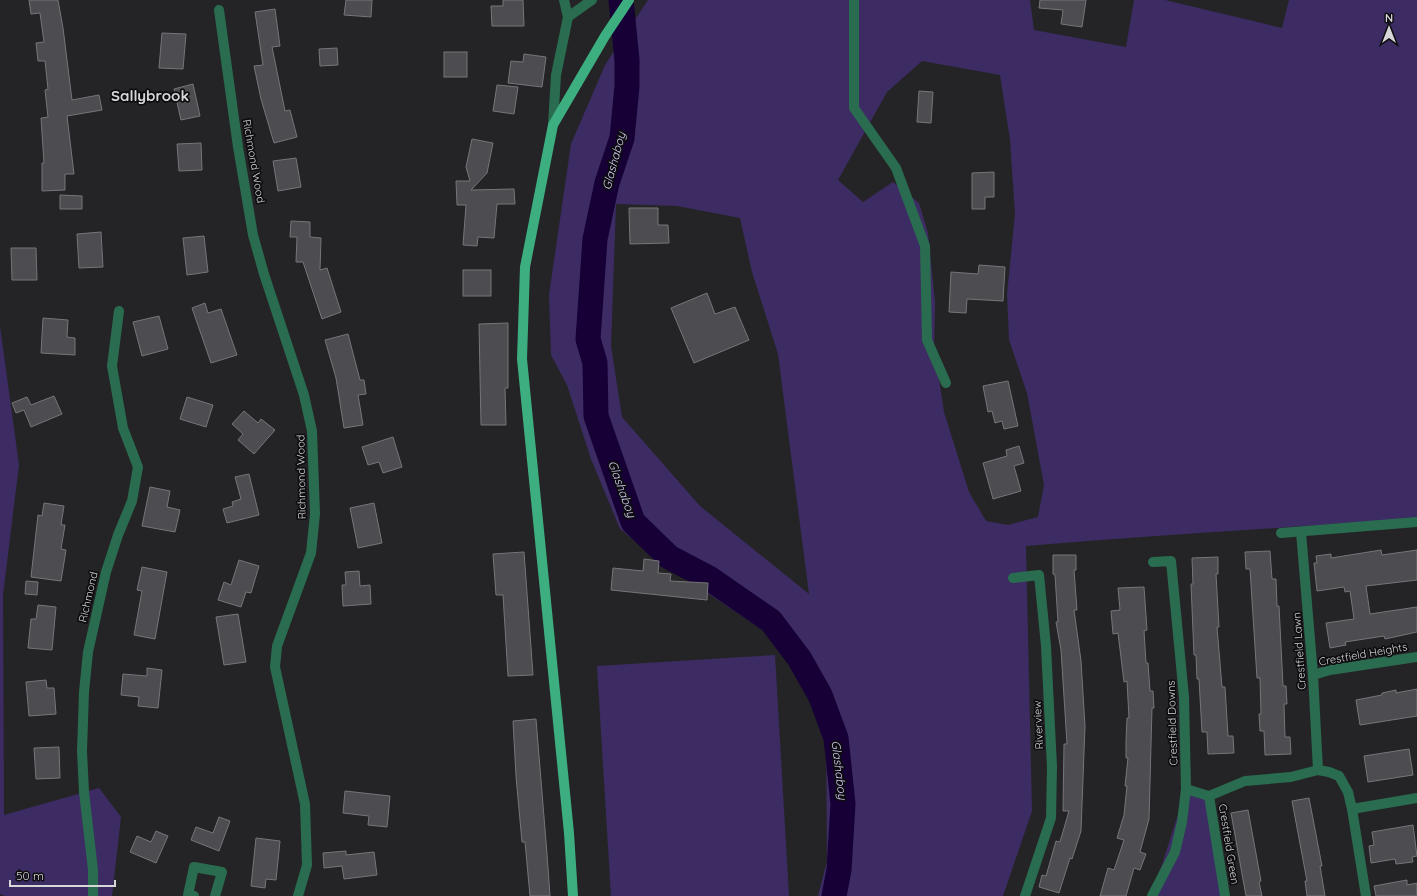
<svg xmlns="http://www.w3.org/2000/svg" width="1417" height="896" viewBox="0 0 1417 896" font-family="Quicksand,sans-serif">
<style>
.green{fill:#3c2c63;fill-rule:evenodd}
.lines{fill:none;stroke-linecap:round;stroke-linejoin:round}
.river{stroke:#160035;stroke-width:25}
.building{fill:#4d4d51;stroke:#767579}
.minor{stroke:#2a6c4f;stroke-width:10}
.major{stroke:#3dae7f;stroke-width:10}
.labels{text-anchor:middle;stroke-width:3.5;stroke-linejoin:round;paint-order:stroke}
.street-label{font-size:11px;fill:#d7d6d9;stroke:#0d0d0f}
.water-label{font-size:12px;font-style:italic;fill:#d4cbf7;stroke:#0d0d0f}
.district-label{font-size:15px;font-weight:bold;fill:#d7d6d9;stroke:#0d0d0f}
</style>
<rect width="100%" height="100%" fill="#242427"/>
<g class="green">
<path d="M648 0H1030L1034 30 1126 47 1134 0H1165L1282 28 1289 0H1417V518C1287 528 1156 535 1026 546L1032 811 1003 896H818L827 861 826 731 805 682 779 641 666 565 620 529 591 459 567 385 551 355 549 295 571 144 605 65ZM922 61 1000 75 1010 140 1015 214 1007 294 1009 340 1027 393 1044 485 1038 517 1008 525 986 521 969 492 944 412 934 346 935 302 928 233 919 203 893 182 863 202 838 180 887 92ZM616 204 677 206 740 218 752 272 778 354 809 594 700 506 622 417 611 346Z"/>
<path d="M0 326 19 465 3 595 4 815 99 788 121 817 112 896H5L0 894Z"/>
<path d="M775 655 789 896H611L597 666Z"/>
<path d="M1186 789 1209 796 1223 896H1152Z"/>
</g>
<g class="lines">
<path class="river" d="M621 0 627 60V86L622 138 607 183 595 239 588 339 595 363 596 416 633 522 669 557 709 578 771 621 799 658 820 695 836 738 843 804 839 870 834 896"/>
</g>
<g class="building">
<path d="M29 0H58L63 28 72 100 99 95 102 110 67 116 74 174H65V190L42 191V163H44L41 118 48 117 45 90 48 89 45 61H38L36 43 44 42 40 13 31 14Z"/>
<path d="M346 0H372L371 17 344 15Z"/>
<path d="M503 0H523L524 26H492L491 6H503Z"/>
<path d="M1040 0H1086L1082 27 1061 24 1063 10 1039 8Z"/>
<path d="M275 9 280 46 272 47 285 111 290 110 297 137 274 143 261 99 254 66 263 65 255 12Z"/>
<path d="M162 33 186 34 183 69 159 68Z"/>
<path d="M337 48 338 65 320 66 319 49Z"/>
<rect x="444" y="52" width="23" height="25"/>
<path d="M524 54 546 57 542 87 508 83 511 61 523 62Z"/>
<path d="M193 84 200 116 181 120 174 89Z"/>
<path d="M497 85 518 87 514 114 493 111Z"/>
<path d="M919 91 933 92 931 123 917 122Z"/>
<path d="M472 139 493 143 487 173 471 190 514 189 515 204H497L494 238 478 237 477 246 463 245 466 205H457L456 181H470L466 167Z"/>
<path d="M201 143 202 170 179 171 177 144Z"/>
<path d="M296 158 301 187 278 191 273 161Z"/>
<path d="M994 172V197H985V209H972V173Z"/>
<path d="M60 195 82 196V209H60Z"/>
<path d="M629 208H658V225H668L669 243 630 244Z"/>
<path d="M291 221 310 222V237L321 238 320 270 327 268 341 312 322 319 303 262H296L297 237H290Z"/>
<path d="M101 232 103 267 79 268 77 234Z"/>
<path d="M204 236 208 272 187 275 183 238Z"/>
<path d="M11 248H36L37 280H12Z"/>
<path d="M979 265 1005 267 1003 301 967 299 966 313 949 312 951 272 978 274Z"/>
<rect x="463" y="270" width="28" height="26"/>
<path d="M707 293 715 314 735 307 749 340 694 363 671 308Z"/>
<path d="M205 303 208 313 221 309 237 355 211 363 192 308Z"/>
<path d="M159 316 168 349 142 356 133 322Z"/>
<path d="M43 318 68 320 67 337 75 338V355L41 353Z"/>
<path d="M508 323V388H505L506 425H481L479 324Z"/>
<path d="M348 334 360 380H364L366 394 358 395 363 425 344 428 336 378 325 340Z"/>
<path d="M1008 381 1018 426 1004 429 1002 421 995 423 992 411 988 412 983 386Z"/>
<path d="M54 396 62 414 31 427 24 410 16 413 12 403 27 397 31 405Z"/>
<path d="M187 397 213 405 206 427 180 419Z"/>
<path d="M244 411 258 423 261 419 275 430 254 454 238 440 243 434 232 424Z"/>
<path d="M393 437 402 467 383 473 379 462 368 465 362 447Z"/>
<path d="M1019 446 1024 463 1014 466 1021 491 993 499 983 463 1007 456 1006 450Z"/>
<path d="M249 474 259 515 227 523 223 509 233 506 232 502 241 499 235 477Z"/>
<path d="M150 487 170 491 167 507 180 510 175 532 142 526Z"/>
<path d="M44 503 64 506 61 525H65L61 549 66 550 61 581 31 577 38 515 42 516Z"/>
<path d="M374 503 382 543 358 548 350 508Z"/>
<path d="M1381 550 1382 555 1417 550V580L1366 586 1370 614 1417 607V632L1385 639 1384 636 1345 642 1346 645 1330 648 1326 623 1354 619 1350 591 1345 592 1344 587 1317 591 1314 563H1317L1316 556 1331 554V558Z"/>
<path d="M1270 551 1272 579H1276L1277 606H1279L1283 686H1286L1287 704H1284L1285 737H1290L1291 754 1265 755 1264 731H1260L1259 714H1261L1260 678H1257L1250 569H1246L1245 552Z"/>
<path d="M524 552 533 675 508 676 503 595H496L493 554Z"/>
<path d="M1053 555H1076V570H1074L1077 610H1074L1081 661 1085 726 1081 831 1072 859 1070 858 1059 893 1039 887 1042 875 1046 876 1056 841 1060 842 1069 811H1063L1064 744H1067L1061 650 1056 622H1058L1055 575 1053 574Z"/>
<path d="M1218 557V574H1216L1219 627H1217L1222 687H1225L1228 736H1233L1234 753 1208 754 1207 732H1202L1199 679H1197L1196 655H1194L1191 584H1193L1192 558Z"/>
<path d="M644 559 659 561 658 573 671 574 670 581 708 583 707 600 611 590 613 568 643 571Z"/>
<path d="M239 560 259 566 251 593 246 592 241 607 218 600 224 582 231 585Z"/>
<path d="M142 567 167 572 155 639 134 635 142 591 137 590Z"/>
<path d="M359 571 360 586 370 585 371 604 343 606 342 585H346L345 572Z"/>
<path d="M26 581 38 582 37 595 25 594Z"/>
<path d="M1144 587 1147 630 1144 631 1146 663H1148L1150 691H1153L1154 708H1152L1149 819 1140 852 1146 854 1140 870 1134 868 1126 896H1100L1108 868 1114 870 1124 840 1117 838 1124 815 1127 786H1125L1128 758H1126V741L1127 718H1129L1127 681 1124 682 1118 633 1113 634 1111 611 1120 610 1118 588Z"/>
<path d="M38 605 56 607 52 650 28 648 31 619H36Z"/>
<path d="M238 614 246 662 224 665 216 617Z"/>
<path d="M147 668 162 670 158 708 138 706 139 697 121 695 123 674 147 676Z"/>
<path d="M46 680 47 688H54L56 714 29 716 26 682Z"/>
<path d="M1417 689V716L1360 725 1356 700 1382 695V693L1396 690V693Z"/>
<path d="M536 719 547 854 550 896H530L525 842H522L516 776 513 721Z"/>
<path d="M59 747 60 778 36 779 34 748Z"/>
<path d="M1409 749 1413 775 1368 782 1364 756Z"/>
<path d="M345 791 390 796 387 827 368 825 369 816 343 813Z"/>
<path d="M1309 798 1322 866H1320L1325 896H1307L1305 881H1307L1292 801Z"/>
<path d="M1248 810 1261 881 1259 882 1262 896H1246L1231 813Z"/>
<path d="M219 817 230 821 219 851 191 840 196 827 213 833Z"/>
<path d="M1413 825 1417 856 1412 857 1413 862 1396 864 1395 859 1371 863 1369 846 1374 845 1372 832Z"/>
<path d="M156 831 168 836 156 863 130 852 137 836 151 842Z"/>
<path d="M256 838 280 841 276 880 266 879 265 888 251 886Z"/>
<path d="M346 851V855L374 852 377 875 344 879 342 866 324 868 323 853Z"/>
<path d="M1407 880V885L1417 883V896H1376L1374 886Z"/>
</g>
<g class="lines">
<g class="minor">
<path d="M854 0V108L896 168 925 246 927 340 946 383"/>
<path d="M219 10 238 147 253 235 264 274 304 395 312 431 315 514 311 553 277 646 275 667 305 804 307 865 298 896"/>
<path d="M568 17 592 0"/>
<path d="M553 125 556 75 568 17 564 0"/>
<path d="M1301 532 1313 675 1318 770"/>
<path d="M1281 533 1417 522"/>
<path d="M1013 578 1039 575 1046 646 1052 767 1051 818 1025 896"/>
<path d="M1313 675 1330 670 1417 657"/>
<path d="M1186 789 1209 796 1245 781 1291 777 1318 770 1329 772 1339 776 1348 792 1352 809 1366 896"/>
<path d="M1209 796 1225 896"/>
<path d="M1352 809 1417 798"/>
<path d="M93 896V870L84 792 82 751 84 692 88 652 106 572 118 535 132 501 138 467 123 428 112 366 119 311"/>
<path d="M194 896 188 895 194 867 222 872 215 896"/>
<path d="M1152 896 1175 852 1182 822 1186 789 1184 697 1171 561 1153 562"/>
</g>
<path class="major" d="M573 896 569 833 522 359 525 267 553 125 605 36 629 0"/>
</g>
<g class="labels">
<g class="street-label">
<text transform="translate(254 161) rotate(80)" y="4">Richmond Wood</text>
<text transform="translate(301 477) rotate(-91)" y="4">Richmond Wood</text>
<text transform="translate(88 597) rotate(-77)" y="4">Richmond</text>
<text transform="translate(1299 651) rotate(-94)" y="4">Crestfield Lawn</text>
<text transform="translate(1363 654) rotate(-10)" y="4">Crestfield Heights</text>
<text transform="translate(1172 723) rotate(-92)" y="4">Crestfield Downs</text>
<text transform="translate(1038 725) rotate(-93)" y="4">Riverview</text>
<text transform="translate(1229 844) rotate(81)" y="4">Crestfield Green</text>
</g>
<g class="water-label">
<text transform="translate(614 161) rotate(-75)" y="4">Glashaboy</text>
<text transform="translate(622 489) rotate(70)" y="4">Glashaboy</text>
<text transform="translate(839 770) rotate(83)" y="4">Glashaboy</text>
</g>
<g class="district-label">
<text x="150" y="101">Sallybrook</text>
</g>
</g>
<g transform="translate(1389 28)" stroke="#0d0d0f" stroke-width="3" paint-order="stroke">
<path d="M0-3L7 15L0 10L-7 15Z" fill="#d7d6d9"/>
<text y="-6" font-size="11" font-weight="bold" text-anchor="middle" fill="#d7d6d9">N</text>
</g>
<path d="M10 880v6h105v-6" fill="none" stroke="#d7d6d9" stroke-width="2"/>
<text x="16" y="880" font-size="12" fill="#d7d6d9" stroke="#0d0d0f" stroke-width="3" paint-order="stroke">50 m</text>
</svg>
